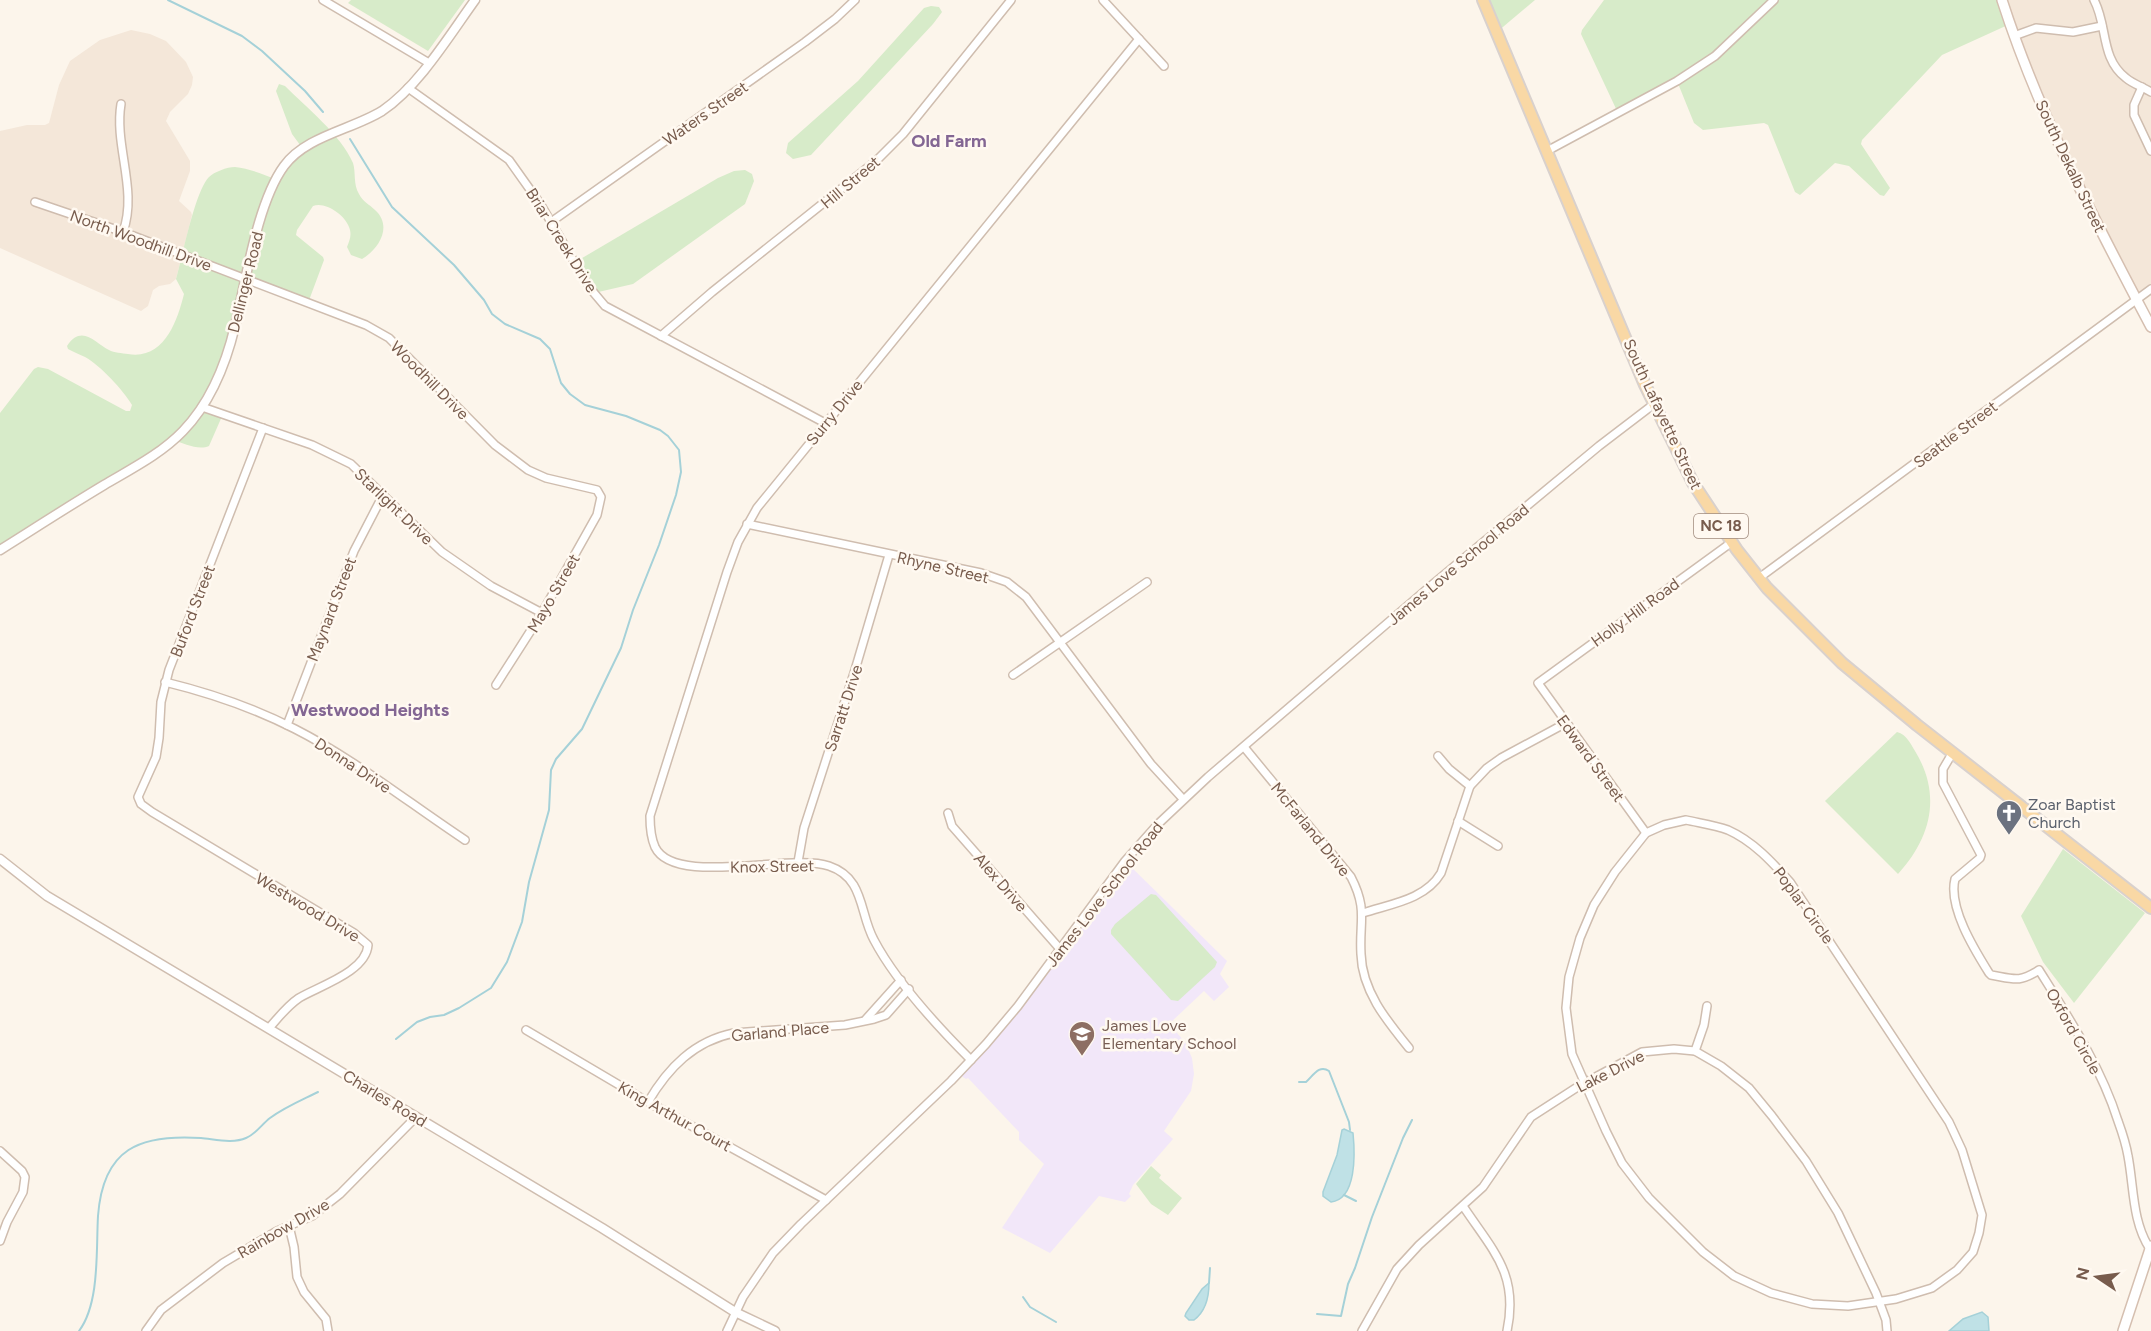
<svg xmlns="http://www.w3.org/2000/svg" width="2151" height="1331" viewBox="0 0 2151 1331" font-family="Figtree,sans-serif">
<style>
.residential{fill:#f4e7d9}
.education{fill:#f2e7f9}
.green{fill:#d7ebc9}
.water{fill:#bfe1e6;stroke:#a5d1d8;stroke-width:1.5}
.lines{fill:none;stroke-linecap:round;stroke-linejoin:round}
.stream{stroke:#a5d1d8;stroke-width:2}
.minor-casing{stroke:#cfbdaf;stroke-width:10}
.tertiary-casing{stroke:#cfbdaf;stroke-width:11}
.secondary-casing{stroke:#d5bfb0;stroke-width:12}
.primary-casing{stroke:#d9d1cd;stroke-width:14}
.minor{stroke:#fff;stroke-width:7}
.tertiary{stroke:#fff;stroke-width:8}
.secondary{stroke:#fff;stroke-width:9}
.primary{stroke:#f9d8a5;stroke-width:10}
.labels{text-anchor:middle;stroke-width:5;stroke-linejoin:round;paint-order:stroke}
.shield{fill:#fff9f1;stroke:#a08b7e;stroke-width:1.5}
.shield-label{font-size:15px;font-weight:bold;fill:#785c4d}
.street-label{font-size:16px;fill:#785c4d;stroke:#fff9f1}
.worship-label{font-size:16px;fill:#5b616d;stroke:#fff9f1;text-anchor:start}
.education-label{font-size:16px;fill:#785e54;stroke:#fff9f1;text-anchor:start}
.neighbourhood-label{font-size:18px;font-weight:bold;fill:#836693;stroke:#fff9f1}
</style>
<rect width="100%" height="100%" fill="#fcf5eb"/>
<g class="residential">
<path d="M2002 0H2151V291L2138 300 2073 177Z"/>
<path d="M131 30 150 34 166 41 186 62 193 77 192 85 188 94 170 112 166 121 190 161V171L179 201 191 212 192 215 176 279 170 284 159 286 153 290 148 306 141 311 0 248V131L27 125H45L49 123 59 85 70 61 100 40Z"/>
</g>
<path class="education" d="M1125 861 1227 961 1220 974 1229 987 1214 1001 1204 991 1169 1024 1185 1042 1192 1058 1194 1074 1191 1091 1164 1131 1173 1139 1133 1185 1129 1194 1131 1196 1125 1202 1099 1196 1050 1253 1002 1228 1044 1164 1019 1140V1132L968 1078 966 1079 958 1074 986 1044Z"/>
<g class="green">
<path d="M351 0H465L428 51 348 3Z"/>
<path d="M1483 0H1535L1497 32Z"/>
<path d="M1604 0H2002L2010 24 1942 55 1862 140 1861 144 1890 188 1884 196 1880 195 1849 166 1835 163 1800 195 1795 192 1768 125 1764 123 1703 130 1694 123 1677 81 1618 113 1581 34 1582 30Z"/>
<path d="M931 6 939 7 942 12 933 24 811 155 793 159 786 153 788 143 858 81 924 8Z"/>
<path d="M279 84 285 86C306 107 341 135 353 163 356 172 353 184 359 194 363 202 369 204 375 210 393 226 379 249 362 259L351 255 347 247C350 240 352 234 349 227 345 215 325 201 313 206L297 230 296 235 323 257 324 260 308 303 246 278 232 339 202 407 223 414 209 446C198 451 184 443 173 440L0 550V413L34 369 38 367 48 369 126 411H130L132 405C123 390 101 366 85 357 79 354 73 352 68 349L67 346C82 323 96 344 109 350 114 353 122 353 128 354 164 360 177 322 184 294L176 279C182 258 195 191 209 177 214 172 227 167 235 167 248 168 262 174 275 179L303 149 292 134 276 91Z"/>
<path d="M745 170 752 174 754 181 745 204 633 284 594 293 572 264 718 178 734 171Z"/>
<path d="M1897 732C1907 735 1910 743 1915 751 1942 795 1931 838 1898 874L1825 801Z"/>
<path d="M2063 849 2145 913 2074 1003 2043 962 2021 916Z"/>
<path d="M1151 894 1156 895 1217 962 1215 967 1178 1001 1171 1000 1111 934V930L1115 924Z"/>
<path d="M1151 1166 1161 1175 1159 1178 1182 1198 1168 1215 1151 1204 1136 1184Z"/>
</g>
<g class="water">
<path d="M1344 1129 1353 1133C1355 1153 1357 1199 1331 1202L1323 1196V1192L1337 1155 1342 1130Z"/>
<path d="M1209 1283C1209 1298 1206 1311 1194 1320H1189L1185 1316 1186 1313 1202 1289Z"/>
<path d="M1982 1312 1988 1317 1989 1331H1949L1963 1319Z"/>
</g>
<g class="lines">
<g class="stream">
<path d="M168 0 242 36 262 51 305 91 323 112"/>
<path d="M350 139 392 207 454 265 484 300 492 314 505 324 540 339 550 349 561 383 570 394 585 405 626 416 660 430 668 436 679 450 681 472 676 495 659 545 633 610 621 648 582 729 556 759 551 770 549 810 529 882 522 922 507 962 491 988 459 1008 444 1015 430 1017 417 1022 396 1039"/>
<path d="M1299 1082H1306C1313 1076 1319 1064 1329 1071L1349 1122 1350 1130"/>
<path d="M1344 1195 1356 1201"/>
<path d="M1209 1283 1210 1268"/>
<path d="M1023 1297 1030 1307 1056 1322"/>
<path d="M1317 1314 1341 1316 1348 1284 1355 1268 1372 1217 1403 1138 1412 1120"/>
<path d="M79 1331C100 1303 96 1250 98 1216 103 1148 140 1134 201 1138 214 1139 233 1144 246 1138 256 1134 262 1124 270 1118 285 1107 302 1100 318 1092"/>
</g>
<g class="minor-casing">
<g id="minor">
<path d="M323 0 429 63"/>
<path d="M1103 0 1164 66"/>
<path d="M2094 0C2108 26 2100 58 2126 78 2133 84 2143 87 2151 92"/>
<path d="M2014 36 2036 28 2073 32 2102 26"/>
<path d="M2142 87 2134 105V115L2151 151"/>
<path d="M408 88 509 160 541 205 583 277 594 293 605 306 825 423"/>
<path d="M121 104C114 146 138 190 123 232"/>
<path d="M1547 151 1677 81 1715 56 1774 0"/>
<path d="M35 202 123 232 366 325 389 338 495 445 528 470 546 478 597 490 601 497 597 515 542 613 496 685"/>
<path d="M551 222 805 42 835 19 855 0"/>
<path d="M661 336 712 292 876 161 903 134 1011 0"/>
<path d="M202 407 312 445 351 464 442 552 491 586 542 613"/>
<path d="M263 428 169 670 161 702 159 738 156 757 138 797 141 804 152 812 354 933 368 945C366 972 319 986 299 998 287 1006 279 1017 269 1028"/>
<path d="M747 524 981 573 1007 582 1026 597 1151 764 1183 799"/>
<path d="M1759 578 2151 289"/>
<path d="M1013 675 1147 582"/>
<path d="M165 682C210 693 254 708 295 729 354 759 409 803 465 840"/>
<path d="M287 725 354 551 383 495"/>
<path d="M1244 747 1351 877C1368 910 1359 921 1361 954 1362 991 1387 1021 1409 1048"/>
<path d="M1953 752 1943 769V783L1981 855 1980 858 1955 879C1948 907 1974 949 1989 973L1991 975C2014 979 2019 983 2039 970 2069 1018 2101 1067 2118 1121 2122 1132 2126 1144 2128 1156 2134 1187 2132 1222 2150 1249"/>
<path d="M1438 756 1449 769 1470 786"/>
<path d="M948 813 952 826 1060 949"/>
<path d="M1686 820C1699 823 1715 825 1728 830 1753 841 1772 862 1790 882L1949 1122 1962 1150 1982 1215 1979 1233 1973 1252 1957 1270 1932 1288 1896 1299 1848 1306 1812 1304 1771 1293 1734 1276 1703 1252 1649 1198 1622 1163 1606 1131 1572 1054 1566 1008 1569 977 1580 938 1594 905 1615 872 1646 833 1664 825Z"/>
<path d="M1458 821 1498 846"/>
<path d="M1646 833 1538 683 1732 542"/>
<path d="M798 862 804 828 855 670 889 555"/>
<path d="M1363 913C1390 904 1425 900 1441 873L1470 786 1487 768 1501 758 1566 723"/>
<path d="M866 1019 901 980"/>
<path d="M526 1030 648 1102 826 1200"/>
<path d="M1695 1051 1704 1025 1707 1006"/>
<path d="M971 1060C939 1028 895 980 874 940 859 913 865 878 829 866 790 853 674 887 655 847 651 838 650 826 650 816L727 572 738 542 757 508 1139 39"/>
<path d="M648 1102C668 1068 694 1041 734 1033L845 1025 874 1019 886 1015 909 989"/>
<path d="M0 1151 22 1171 25 1177 23 1192 7 1222 0 1241"/>
<path d="M1463 1206C1493 1251 1519 1274 1507 1331"/>
<path d="M289 1226 294 1247 297 1277 304 1292 326 1319 328 1331"/>
<path d="M146 1331 161 1310 223 1263 277 1231 312 1216 340 1194 416 1117"/>
<path d="M727 1331 743 1297 773 1253 801 1224 951 1081 986 1044 1018 1006 1125 861 1157 825 1208 777 1433 584 1599 446 1654 404"/>
<path d="M1362 1331 1397 1269 1419 1245 1483 1187 1531 1117 1579 1086 1642 1052 1674 1049 1695 1051 1721 1066 1749 1088 1772 1116 1806 1161 1838 1213 1876 1293 1886 1320 1887 1331"/>
</g>
</g>
<g class="tertiary-casing">
<g id="tertiary">
<path d="M0 550C35 528 69 506 104 485 131 469 161 454 183 431 210 403 226 364 235 326 246 281 257 203 284 166 306 136 351 130 382 111 419 86 449 36 475 0"/>
<path d="M0 859 47 896 602 1228 735 1312 775 1331"/>
</g>
</g>
<g class="secondary-casing">
<g id="secondary">
<path d="M2002 0C2039 115 2095 221 2151 327"/>
<path d="M2123 1331 2151 1246"/>
</g>
</g>
<g class="primary-casing">
<path id="primary" d="M1483 0 1645 385 1693 483 1737 550 1767 588 1842 663 1917 725 2151 908"/>
</g>
<use href="#minor" class="minor"/>
<use href="#tertiary" class="tertiary"/>
<use href="#secondary" class="secondary"/>
<use href="#primary" class="primary"/>
</g>
<defs>
<g id="church-pin" transform="scale(1.35)"><path d="M0 17L-7.5 6A9.5 9.5 0 1 1 7.5 6Z" fill="#6b7280" stroke="#fff9f1"/><path d="M-1.2-6h2.4v3.5h3.3v2.4h-3.3V6h-2.4V-.1h-3.3v-2.4h3.3Z" fill="#fff"/></g>
<g id="school-pin" transform="scale(1.35)"><path d="M0 17L-7.5 6A9.5 9.5 0 1 1 7.5 6Z" fill="#8d6e63" stroke="#fff9f1"/><path d="M0-5L7-2L0 1L-7-2ZM-4 1L0 2.5L4 1V4Q0 6-4 4Z" fill="#fff"/></g>
</defs>
<g fill-rule="evenodd">
<use href="#church-pin" x="2009" y="813"/>
<use href="#school-pin" x="1082" y="1034"/>
</g>
<g class="labels">
<rect class="shield" x="1694" y="514" width="54" height="24" rx="4.5"/>
<g class="shield-label">
<text x="1721" y="531">NC 18</text>
</g>
<g class="street-label">
<text transform="translate(705 113) rotate(-35)" y="6">Waters Street</text>
<text transform="translate(2071 166) rotate(65)" y="6">South Dekalb Street</text>
<text transform="translate(850 182) rotate(-40)" y="6">Hill Street</text>
<text transform="translate(141 240) rotate(20)" y="6">North Woodhill Drive</text>
<text transform="translate(562 240) rotate(58)" y="6">Briar Creek Drive</text>
<text transform="translate(245 282) rotate(-76)" y="6">Dellinger Road</text>
<text transform="translate(430 380) rotate(45)" y="6">Woodhill Drive</text>
<text transform="translate(834 412) rotate(-51)" y="6">Surry Drive</text>
<text transform="translate(1663 414) rotate(65)" y="6">South Lafayette Street</text>
<text transform="translate(1955 434) rotate(-37)" y="6">Seattle Street</text>
<text transform="translate(394 506) rotate(44)" y="6">Starlight Drive</text>
<text transform="translate(1458 564) rotate(-40)" y="6">James Love School Road</text>
<text transform="translate(943 567) rotate(13)" y="6">Rhyne Street</text>
<text transform="translate(553 593) rotate(-60)" y="6">Mayo Street</text>
<text transform="translate(331 609) rotate(-69)" y="6">Maynard Street</text>
<text transform="translate(192 611) rotate(-69)" y="6">Buford Street</text>
<text transform="translate(1635 612) rotate(-36)" y="6">Holly Hill Road</text>
<text transform="translate(843 708) rotate(-72)" y="6">Sarratt Drive</text>
<text transform="translate(1591 758) rotate(54)" y="6">Edward Street</text>
<text transform="translate(353 765) rotate(33)" y="6">Donna Drive</text>
<text transform="translate(1311 829) rotate(51)" y="6">McFarland Drive</text>
<text transform="translate(772 866) rotate(-1)" y="6">Knox Street</text>
<text transform="translate(1001 882) rotate(49)" y="6">Alex Drive</text>
<text transform="translate(1104 894) rotate(-52)" y="6">James Love School Road</text>
<text transform="translate(1804 905) rotate(54)" y="6">Poplar Circle</text>
<text transform="translate(308 907) rotate(31)" y="6">Westwood Drive</text>
<text transform="translate(780 1031) rotate(-5)" y="6">Garland Place</text>
<text transform="translate(2074 1031) rotate(61)" y="6">Oxford Circle</text>
<text transform="translate(1610 1071) rotate(-27)" y="6">Lake Drive</text>
<text transform="translate(385 1098) rotate(31)" y="6">Charles Road</text>
<text transform="translate(675 1116) rotate(29)" y="6">King Arthur Court</text>
<text transform="translate(283 1228) rotate(-30)" y="6">Rainbow Drive</text>
</g>
<g class="worship-label">
<text x="2028" y="810">Zoar Baptist<tspan x="2028" dy="18">Church</tspan></text>
</g>
<g class="education-label">
<text x="1102" y="1031">James Love<tspan x="1102" dy="18">Elementary School</tspan></text>
</g>
<g class="neighbourhood-label">
<text x="949" y="147">Old Farm</text>
<text x="370" y="716">Westwood Heights</text>
</g>
</g>
<g transform="translate(2097 1277) rotate(283)" stroke="#fff9f1" stroke-width="4.5" paint-order="stroke">
<path d="M0-4.5L10 22L0 15L-10 22Z" fill="#785c4d"/>
<text y="-9" font-size="16" font-weight="bold" text-anchor="middle" fill="#785c4d">N</text>
</g>
</svg>
